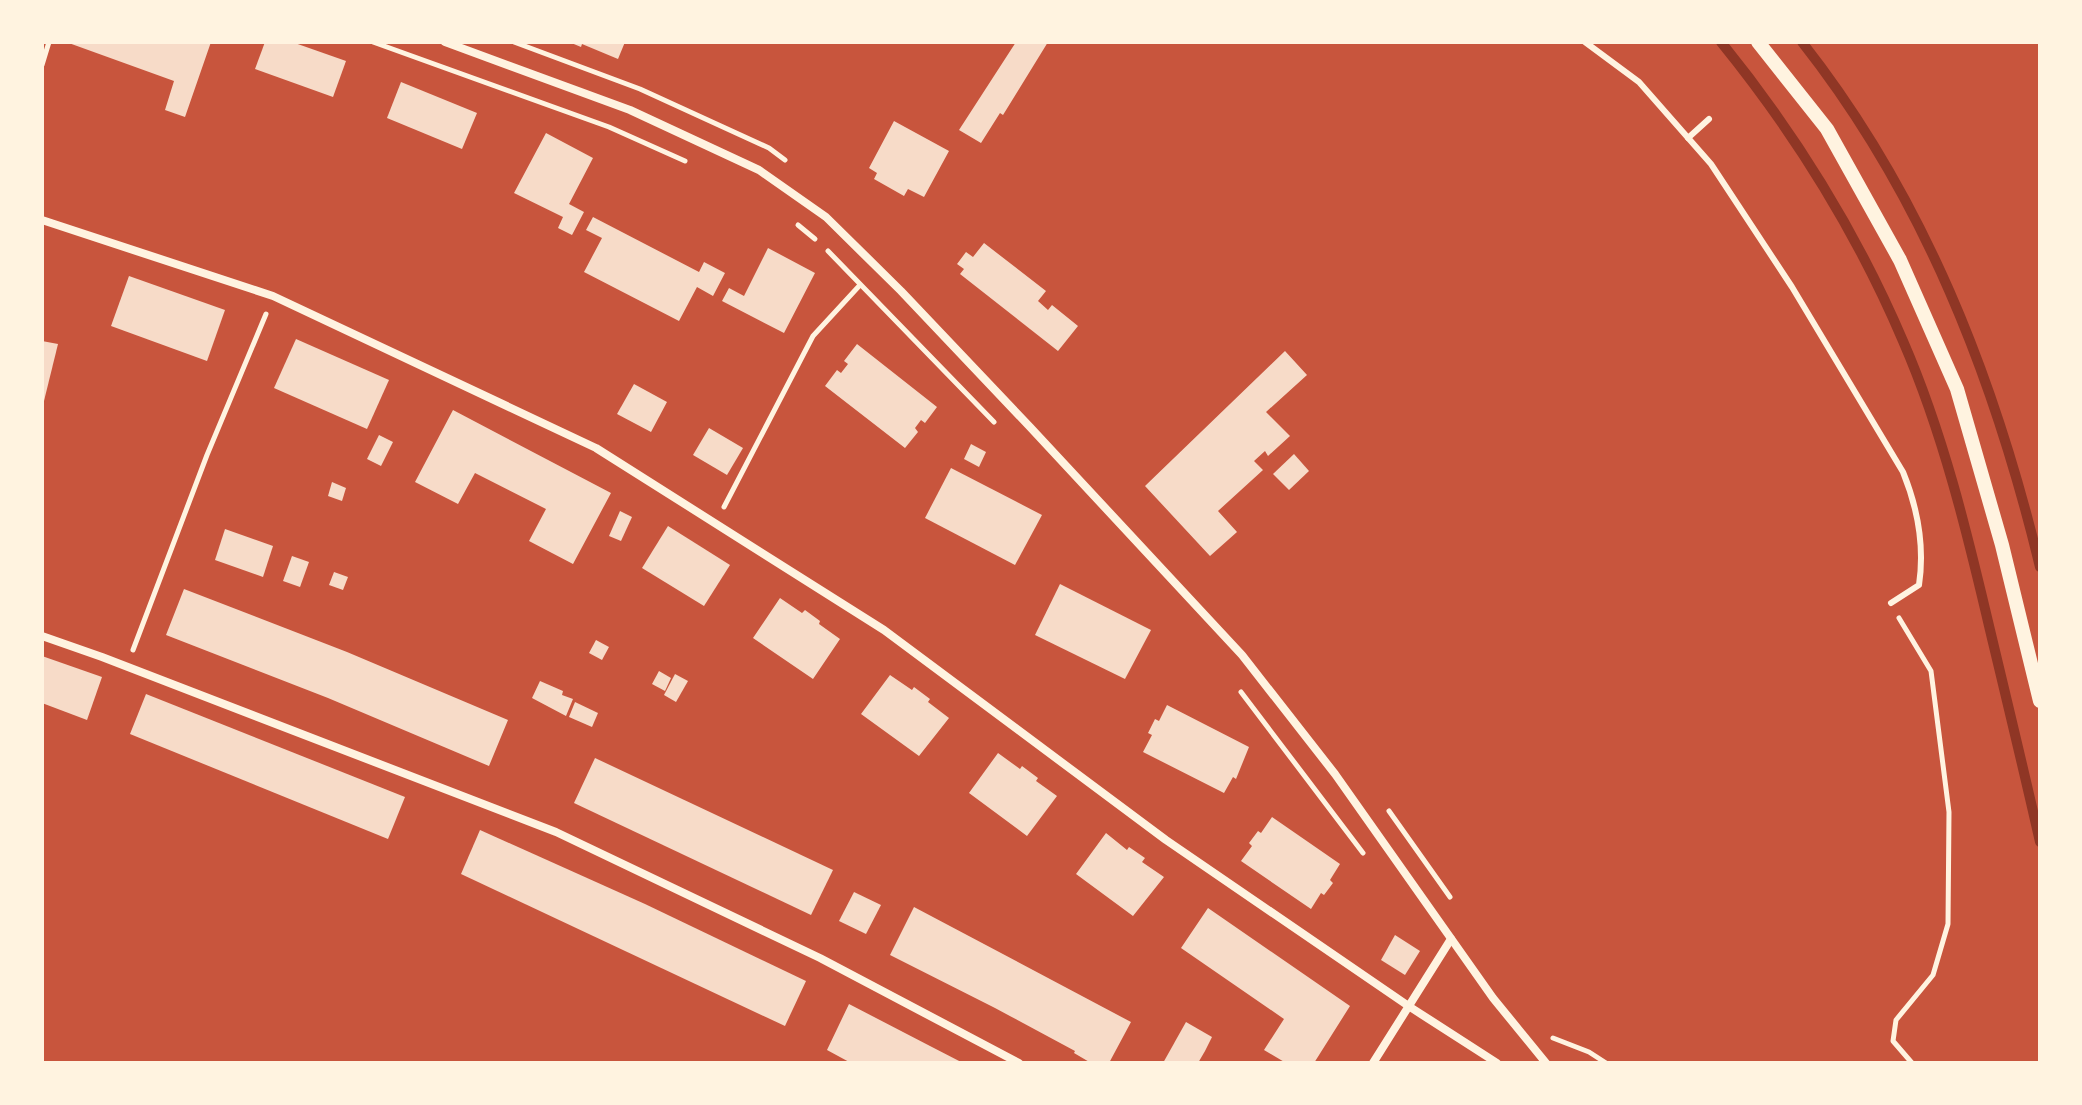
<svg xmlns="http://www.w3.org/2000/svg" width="2082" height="1105" viewBox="0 0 2082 1105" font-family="'Space Grotesk',sans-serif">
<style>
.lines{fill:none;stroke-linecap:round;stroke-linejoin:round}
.stream{stroke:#8f3625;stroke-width:10}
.building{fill:#f7dbc8}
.path{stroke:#fff3e0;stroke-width:5}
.service{stroke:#fff3e0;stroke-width:6}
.minor{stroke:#fff3e0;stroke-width:8}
.tertiary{stroke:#fff3e0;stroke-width:14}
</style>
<rect width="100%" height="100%" fill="#c8553d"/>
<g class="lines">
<g class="stream">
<path d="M1721 42C1794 132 1857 233 1903 341 1943 433 1967 532 1990 630 2007 701 2024 771 2040 842"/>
<path d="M1802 42C1924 197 1994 377 2040 567"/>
</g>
</g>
<g class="building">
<path d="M66 42H211L185 117 165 110 174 81Z"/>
<path d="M265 42H292L346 61 333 97 255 69Z"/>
<path d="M569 42H625L618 59 582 44 581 47Z"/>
<path d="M1016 42H1048L1003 115 1000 113 981 143 959 130Z"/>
<path d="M401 82 477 113 462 149 387 118Z"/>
<path d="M894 121 949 151 924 197 908 189 904 196 874 179 877 173 869 168Z"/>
<path d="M546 133 593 158 569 204 584 212 572 235 558 228 563 217 514 193Z"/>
<path d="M593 217 699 272 704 262 725 273 713 296 697 287 679 321 584 272 602 238 586 230Z"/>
<path d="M984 243 1046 291 1038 301 1048 310 1052 305 1078 326 1058 351 960 274 964 269 957 264 966 252 973 257Z"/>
<path d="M768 248 815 273 784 333 722 301 729 288 744 296Z"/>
<path d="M129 276 225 310 207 361 111 326Z"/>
<path d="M296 339 389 380 367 429 274 388Z"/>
<path d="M42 341 58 344 43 405H42Z"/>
<path d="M857 344 937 407 925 423 921 420 915 428 918 432 905 448 825 386 837 370 841 373 848 364 844 361Z"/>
<path d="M1285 351 1307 375 1266 412 1290 436 1268 456 1265 451 1254 461 1263 470 1218 511 1237 532 1210 556 1145 486Z"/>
<path d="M634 384 667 402 651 432 617 414Z"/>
<path d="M453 410 611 493 573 564 529 541 546 509 475 473 458 504 415 482Z"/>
<path d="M709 428 743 448 727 475 693 455Z"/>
<path d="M379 435 393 442 381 466 367 459Z"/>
<path d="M971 444 986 452 979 467 964 459Z"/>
<path d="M1294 454 1309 471 1289 490 1273 474Z"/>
<path d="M951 468 1042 515 1015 565 925 518Z"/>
<path d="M332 482 346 488 342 501 328 496Z"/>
<path d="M620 511 632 517 621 541 609 536Z"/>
<path d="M668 526 730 565 704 606 642 568Z"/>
<path d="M225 529 273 546 263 577 215 560Z"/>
<path d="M292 556 309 562 300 587 283 581Z"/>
<path d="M334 572 348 577 343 590 329 585Z"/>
<path d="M1060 584 1151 630 1125 679 1035 635Z"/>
<path d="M184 589 347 652 508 720 489 766 328 698 166 635Z"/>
<path d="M780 598 802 613 805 610 820 621 819 624 840 639 813 679 753 638Z"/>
<path d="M596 640 609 647 602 660 589 653Z"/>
<path d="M42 656 102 677 87 720 42 703Z"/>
<path d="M659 671 671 678 665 691 652 684Z"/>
<path d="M675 674 688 681 676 702 664 695Z"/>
<path d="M890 675 912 690 914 687 930 699 928 702 949 718 919 756 861 714Z"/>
<path d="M540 681 563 691 562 695 573 699 566 716 532 698Z"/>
<path d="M146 694 405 797 388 839 130 734Z"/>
<path d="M575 702 598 713 592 727 569 717Z"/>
<path d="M1167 705 1249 747 1236 779 1233 777 1224 793 1143 752 1152 735 1148 733 1155 719 1159 721Z"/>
<path d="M998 753 1020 769 1022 766 1038 778 1036 781 1057 796 1027 836 969 793Z"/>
<path d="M595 758 833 870 811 915 574 803Z"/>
<path d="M1272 817 1340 864 1330 880 1333 883 1324 895 1321 893 1311 909 1241 861 1252 846 1249 843 1258 831 1261 833Z"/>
<path d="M480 830 645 904 806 981 785 1026 461 874Z"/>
<path d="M1106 833 1127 850 1129 847 1145 858 1142 862 1164 877 1133 916 1076 874Z"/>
<path d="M854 892 881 905 866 934 839 921Z"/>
<path d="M914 907 1131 1022 1109 1063H1091L1074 1053 1075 1051 995 1008 890 955Z"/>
<path d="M1208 908 1350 1006 1314 1063H1286L1264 1050 1284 1019 1181 948Z"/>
<path d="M1395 935 1420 951 1405 975 1381 960Z"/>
<path d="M849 1004 930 1046 963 1063H851L827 1050Z"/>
<path d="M1186 1022 1212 1037 1205 1051 1198 1063H1163Z"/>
</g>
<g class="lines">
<g class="path">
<path d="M373 42 609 127 685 161"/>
<path d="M514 42 640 89 769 148 785 160"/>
<path d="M42 65 49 42"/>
<path d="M798 225 815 239"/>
<path d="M828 251 994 422"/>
<path d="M724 507 813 336 860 285"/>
<path d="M1899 618 1931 671 1949 812 1948 924 1933 975 1896 1020 1893 1041 1912 1063"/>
<path d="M133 650 207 455 266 314"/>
<path d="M1241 692 1363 853"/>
<path d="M1389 811 1450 897"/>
<path d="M1553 1038 1589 1052 1606 1063"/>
</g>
<g class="service">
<path d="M1585 42 1639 82 1711 164 1792 287 1903 472C1918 509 1925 545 1919 585L1891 603"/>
<path d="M1688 138 1709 119"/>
</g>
<g class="minor">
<path d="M445 42 630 110 759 170 826 217 901 291 1030 427 1242 655 1335 774 1493 998 1546 1063"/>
<path d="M42 220 273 296 596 448 884 630 1166 840 1410 1007 1497 1063"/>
<path d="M42 636 102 657 556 832 820 958 1019 1063"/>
<path d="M1373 1063 1451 939"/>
</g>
<path class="tertiary" d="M1758 42 1827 129 1900 260 1957 389 2002 545 2040 701"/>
</g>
<rect width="2082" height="1105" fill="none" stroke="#fff3e0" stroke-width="88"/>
</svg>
